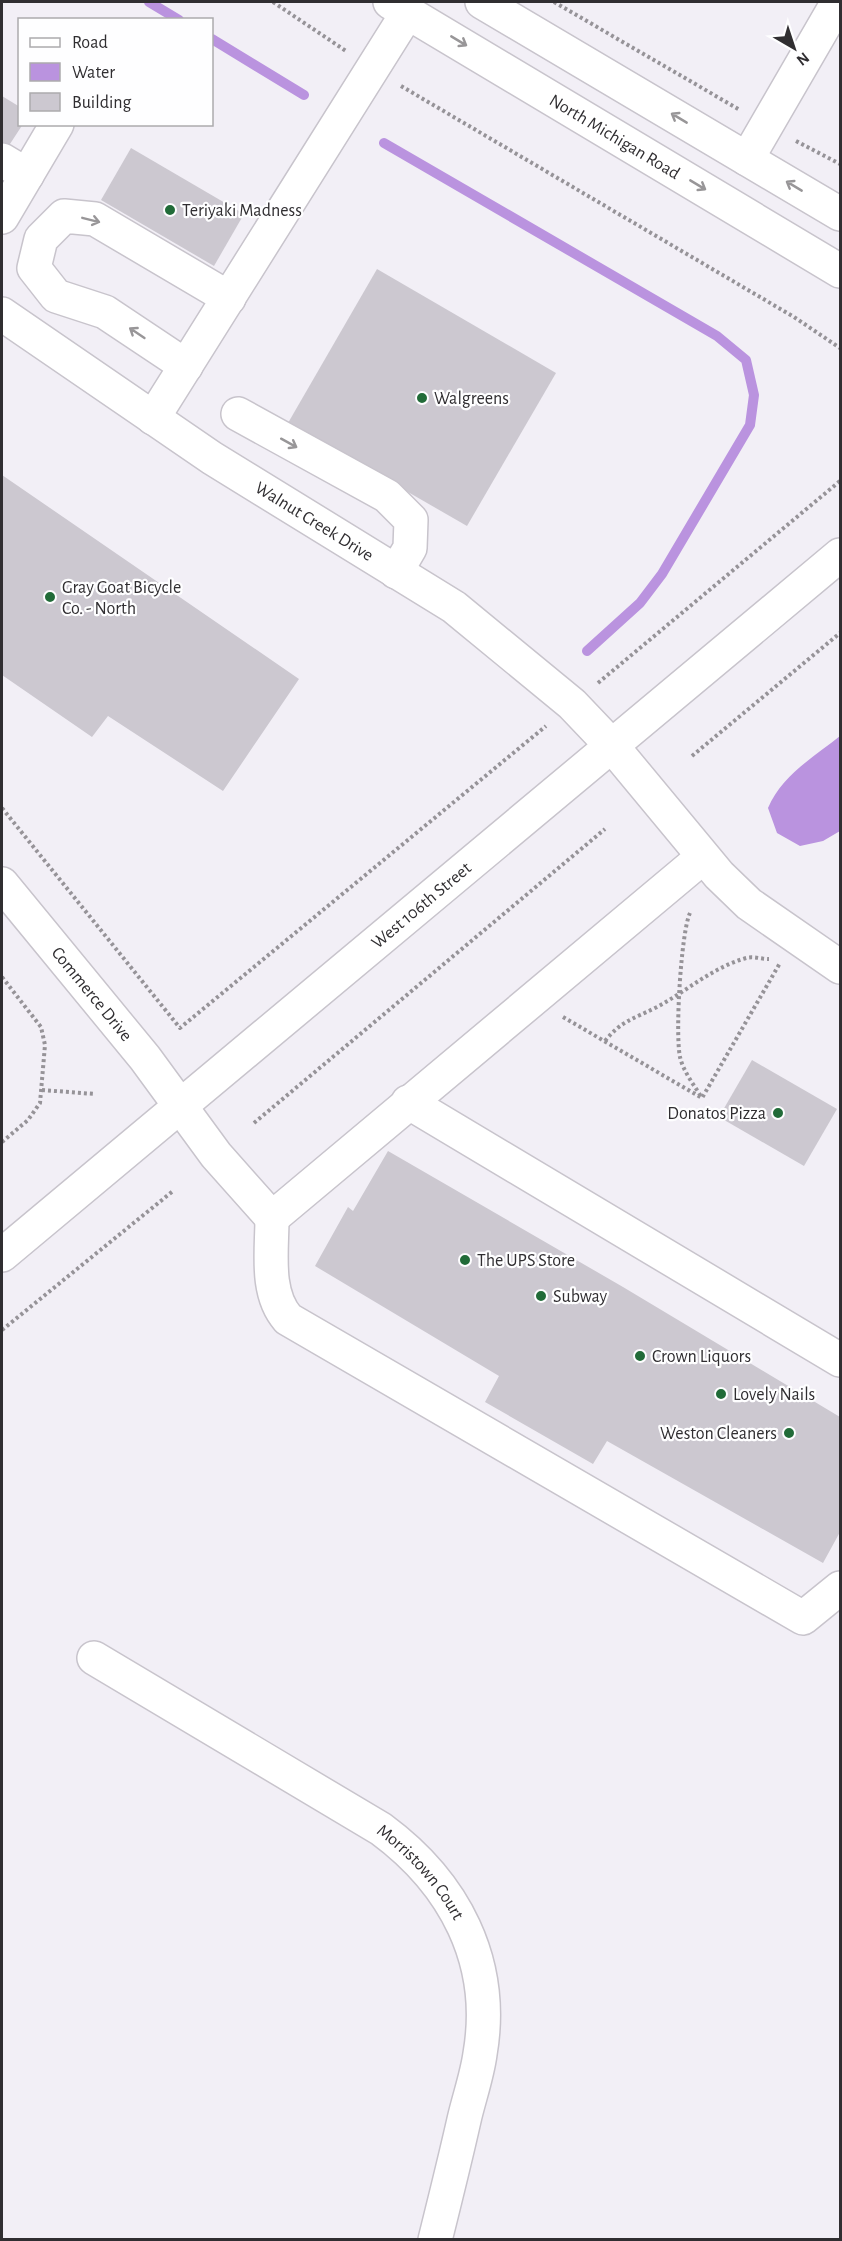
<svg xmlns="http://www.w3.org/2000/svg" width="842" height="2241" viewBox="0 0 842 2241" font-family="'Alegreya Sans',sans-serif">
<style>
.water{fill:#ba93df}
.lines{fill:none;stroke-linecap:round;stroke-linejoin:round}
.stream{stroke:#ba93df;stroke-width:10}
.building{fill:#ccc8d0}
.minor-casing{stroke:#c8c4cc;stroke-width:36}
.major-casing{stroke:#c8c4cc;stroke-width:36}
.path{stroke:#969398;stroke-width:4;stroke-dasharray:3 3;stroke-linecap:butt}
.minor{stroke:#fff;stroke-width:33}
.major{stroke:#fff;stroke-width:33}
.oneway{stroke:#989698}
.poi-dot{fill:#216b38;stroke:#fefeff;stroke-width:2}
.labels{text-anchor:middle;stroke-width:4.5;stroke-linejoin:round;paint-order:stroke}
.street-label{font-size:18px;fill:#302e31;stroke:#fefeff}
.poi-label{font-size:18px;fill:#302e31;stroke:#fefeff;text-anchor:start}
</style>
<rect width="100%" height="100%" fill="#f2eff6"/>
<path class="water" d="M840 736V831L823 841 800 846 777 833 768 808C782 775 814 757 840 736Z"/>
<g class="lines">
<g class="stream">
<path d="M149 2 179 20"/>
<path d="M212 39 304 95"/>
<path d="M384 143 717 336 746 360 754 395 750 425 662 574 640 603 587 651"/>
</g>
</g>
<g class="building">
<path d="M2 96 20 107V124H23L8 147 2 143Z"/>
<path d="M131 148 244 214 214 266 101 200Z"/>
<path d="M377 269 556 373 467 526 288 423Z"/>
<path d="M2 475 299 679 223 791 108 716 92 737 2 675Z"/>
<path d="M752 1060 837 1109 804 1166 719 1117Z"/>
<path d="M388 1151 623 1287 840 1417V1532L823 1563 607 1441 593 1464 485 1402 499 1376 315 1266 348 1207 353 1211Z"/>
</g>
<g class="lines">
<g class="minor-casing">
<g id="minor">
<path d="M747 159 838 2"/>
<path d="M2 160 27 175"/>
<path d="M2 217 57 124"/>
<path id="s1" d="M2 314 212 458 454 607 572 704 612 746 719 875 749 904 840 967"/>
<path d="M186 366 105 312 56 296 34 268 41 239 64 216 95 219 229 298"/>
<path d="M238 414 387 496 411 520 410 548 396 572"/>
<path d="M153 418 408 12"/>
<path id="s2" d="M2 884 145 1058 216 1155 272 1218 703 857"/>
<path d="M408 1102 840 1360"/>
<path d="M272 1218C272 1251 265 1293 288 1319L803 1618 840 1588"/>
<path id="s3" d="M2 1255 840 555"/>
<path id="s4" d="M94 1658 381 1829C454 1883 496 1961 480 2054 477 2076 469 2098 464 2120 455 2160 445 2200 435 2240"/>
</g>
</g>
<g class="major-casing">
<g id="major">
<path id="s5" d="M390 2 840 271"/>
<path d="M482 2 840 214"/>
</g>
</g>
<g class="path">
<path d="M273 2 346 51"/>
<path d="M554 2 740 110"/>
<path d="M401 86 794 317 840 348"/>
<path d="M796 141 840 164"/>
<path d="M598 683 840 481"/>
<path d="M692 756 840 633"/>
<path d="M2 808 180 1028 546 726"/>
<path d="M690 913C681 932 675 1034 680 1057 683 1071 694 1085 702 1098"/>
<path d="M2 977 41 1027 45 1045 40 1103 28 1120 2 1142"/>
<path d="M563 1017 702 1098 780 963"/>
<path d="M605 1041C621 1021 633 1019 655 1008 686 992 711 968 746 958 753 956 761 959 769 959"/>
<path d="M42 1090 95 1094"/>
<path d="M254 1123 605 829"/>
<path d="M2 1330 173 1191"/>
</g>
<use href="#minor" class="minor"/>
<use href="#major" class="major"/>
</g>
<defs><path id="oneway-shaft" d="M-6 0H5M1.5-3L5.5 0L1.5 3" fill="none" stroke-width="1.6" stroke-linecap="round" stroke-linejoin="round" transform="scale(1.5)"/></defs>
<g class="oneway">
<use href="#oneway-shaft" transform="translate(459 41) rotate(31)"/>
<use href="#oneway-shaft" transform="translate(679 118) rotate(-149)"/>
<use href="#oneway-shaft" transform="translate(698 185) rotate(31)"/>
<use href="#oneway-shaft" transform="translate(794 186) rotate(-149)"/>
<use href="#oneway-shaft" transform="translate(91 220) rotate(14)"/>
<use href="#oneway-shaft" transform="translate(137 333) rotate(-146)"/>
<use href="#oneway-shaft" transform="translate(289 443) rotate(29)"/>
</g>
<g class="poi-dot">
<circle cx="170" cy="210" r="6"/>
<circle cx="422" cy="398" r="6"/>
<circle cx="50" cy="597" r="6"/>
<circle cx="778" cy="1113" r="6"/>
<circle cx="465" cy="1260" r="6"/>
<circle cx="541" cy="1296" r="6"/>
<circle cx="640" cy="1356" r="6"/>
<circle cx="721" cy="1394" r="6"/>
<circle cx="789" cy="1433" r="6"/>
</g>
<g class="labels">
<g class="street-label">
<text dy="6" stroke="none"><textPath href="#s5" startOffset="262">North Michigan Road</textPath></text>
<text dy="6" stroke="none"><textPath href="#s1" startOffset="375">Walnut Creek Drive</textPath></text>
<text dy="6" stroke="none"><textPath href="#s3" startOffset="546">West 106th Street</textPath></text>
<text dy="6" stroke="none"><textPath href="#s2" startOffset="142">Commerce Drive</textPath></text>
<text dy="6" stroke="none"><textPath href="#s4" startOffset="393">Morristown Court</textPath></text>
</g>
<g class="poi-label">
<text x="182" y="216">Teriyaki Madness</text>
<text x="434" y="404">Walgreens</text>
<text x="62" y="593">Gray Goat Bicycle<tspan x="62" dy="21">Co. - North</tspan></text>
<text x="766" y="1119" text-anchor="end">Donatos Pizza</text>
<text x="477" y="1266">The UPS Store</text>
<text x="553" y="1302">Subway</text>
<text x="652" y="1362">Crown Liquors</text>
<text x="733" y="1400">Lovely Nails</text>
<text x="777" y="1439" text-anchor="end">Weston Cleaners</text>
</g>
</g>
<rect width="842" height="2241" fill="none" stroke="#302e31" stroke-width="6"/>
<rect x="18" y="18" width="195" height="108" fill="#fefeff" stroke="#acabad" stroke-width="1.5"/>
<rect x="30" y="38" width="30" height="9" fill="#ffffff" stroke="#acabad" stroke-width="1.5"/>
<text x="72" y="48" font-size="18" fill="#302e31">Road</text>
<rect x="30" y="63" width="30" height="18" fill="#ba93df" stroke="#acabad" stroke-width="1.5"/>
<text x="72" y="78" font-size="18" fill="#302e31">Water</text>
<rect x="30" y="93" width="30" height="18" fill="#ccc8d0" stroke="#acabad" stroke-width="1.5"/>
<text x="72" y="108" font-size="18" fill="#302e31">Building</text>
<g transform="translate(794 48) rotate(141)" stroke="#fefeff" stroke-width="4.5" paint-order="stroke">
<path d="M0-4.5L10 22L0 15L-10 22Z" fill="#302e31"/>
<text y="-9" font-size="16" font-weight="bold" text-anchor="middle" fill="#302e31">N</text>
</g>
</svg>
